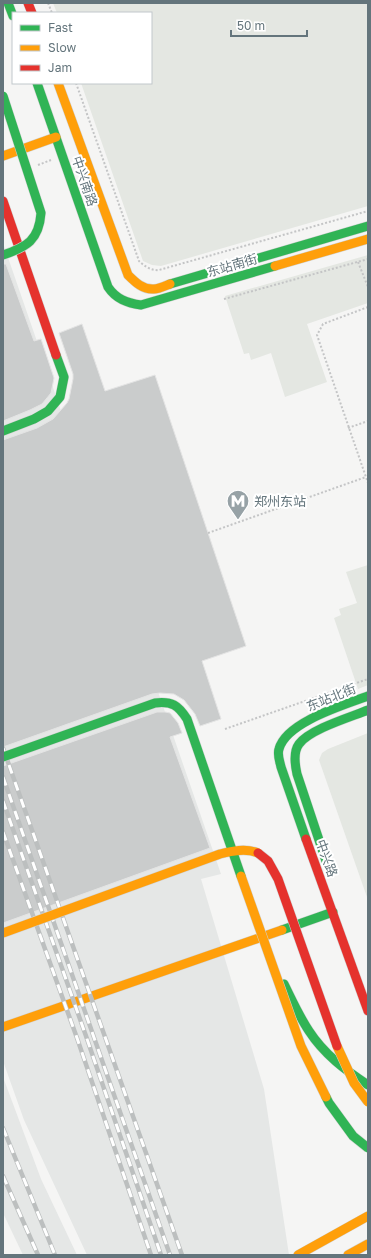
<svg xmlns="http://www.w3.org/2000/svg" width="371" height="1258" viewBox="0 0 371 1258" font-family="'Golos Text','Noto Sans SC',sans-serif">
<style>
.built{fill:#e5e7e6}
.green{fill:#e4e7e2}
.building{fill:#cacccc;stroke:#e4e4e4}
.lines{fill:none;stroke-linecap:round;stroke-linejoin:round}
.fast-casing{stroke:#d1d2d2;stroke-width:10}
.slow-casing{stroke:#d1d2d2;stroke-width:10}
.jam-casing{stroke:#d1d2d2;stroke-width:10}
.path{stroke:#c4c5c6;stroke-width:2;stroke-dasharray:2 2;stroke-linecap:butt}
.fast{stroke:#30b455;stroke-width:9}
.slow{stroke:#ff9f0a;stroke-width:9}
.jam{stroke:#e5322d;stroke-width:9}
.rail-casing{stroke:#bcbfbf;stroke-width:4.5}
.rail{stroke:#fff;stroke-width:3;stroke-dasharray:9;stroke-linecap:butt}
.fast-bridge-casing{stroke:#d1d2d2;stroke-width:10;stroke-linecap:butt}
.slow-bridge-casing{stroke:#d1d2d2;stroke-width:10;stroke-linecap:butt}
.jam-bridge-casing{stroke:#d1d2d2;stroke-width:10;stroke-linecap:butt}
.fast-bridge{stroke:#30b455;stroke-width:9}
.slow-bridge{stroke:#ff9f0a;stroke-width:9}
.jam-bridge{stroke:#e5322d;stroke-width:9}
.labels{text-anchor:middle;stroke-width:4;stroke-linejoin:round;paint-order:stroke}
.street-label{font-size:13px;fill:#64757c;stroke:#fff}
.poi-label{font-size:13px;fill:#64757c;stroke:#fff;text-anchor:start}
</style>
<rect width="100%" height="100%" fill="#f5f5f4"/>
<g class="built">
<path d="M3 243 221 874 201 879 264 1089 289 1255H87L24 1120 3 1061Z"/>
<path d="M3 1077 41 1179 77 1255H23L3 1213Z"/>
</g>
<g class="green">
<path d="M53 3H368V206L161 266 152 265 143 261 81 83H151V13H57Z"/>
<path d="M368 255V303L307 324 327 382 285 397 271 353 251 360 249 353 244 354 225 296Z"/>
<path d="M368 565V685L358 689 334 618 341 615 339 609 357 603 346 572Z"/>
<path d="M368 733V900L319 760 322 753 328 749Z"/>
</g>
<g class="building">
<path d="M3 264H6L34 341 41 339 54 378 51 393 42 404 30 410 3 421Z"/>
<path d="M82 324 105 391 155 375 246 646 202 661 221 719 200 726 195 714 184 700 174 694 160 693 152 694 3 747V440L37 428 53 419 67 403 69 399 73 379V374L59 333Z"/>
<path d="M157 712H165L170 713 178 723 182 733 170 737 210 848 3 923V766Z"/>
</g>
<g class="lines">
<g class="fast-casing">
<g id="fast">
<path d="M8 3 13 16"/>
<path d="M37 83 108 287C116 299 127 303 141 305L275 266"/>
<path d="M170 284 368 226"/>
<path d="M3 431 34 419 48 411 60 397 64 377 56 355"/>
<path d="M306 839 281 767C280 762 277 755 279 749 286 722 344 705 368 696"/>
<path d="M326 861 297 774C295 765 293 752 299 744 310 729 351 717 368 710"/>
<path d="M282 930 333 912"/>
<path d="M284 984C292 1000 299 1016 309 1031 324 1054 345 1070 368 1085"/>
</g>
</g>
<g class="slow-casing">
<g id="slow">
<path d="M58 83 128 275C135 282 143 290 154 289 159 289 165 286 170 284"/>
<path d="M3 156 56 137"/>
<path d="M275 266 368 239"/>
<path d="M3 1027 282 930"/>
<path d="M298 1255 368 1216"/>
<path d="M348 1255 368 1244"/>
</g>
</g>
<g class="jam-casing">
<g id="jam">
<path d="M28 3 32 13"/>
<path d="M3 201 56 355"/>
<path d="M306 839 368 1011"/>
</g>
</g>
<g class="path">
<path d="M48 3 52 13"/>
<path d="M76 83 139 261C144 266 152 271 159 270L368 211"/>
<path d="M38 165 51 160"/>
<path d="M358 262 368 287"/>
<path d="M224 299 368 259"/>
<path d="M368 307 323 324 317 335 368 483"/>
<path d="M348 428 368 421"/>
<path d="M208 533 366 477"/>
<path d="M225 729 368 679"/>
</g>
<use href="#fast" class="fast"/>
<use href="#slow" class="slow"/>
<use href="#jam" class="jam"/>
<g class="rail-casing">
<g id="rail">
<path d="M3 748 182 1255"/>
<path d="M3 777 170 1255"/>
<path d="M3 801 86 1036 161 1255"/>
<path d="M3 832 77 1038 151 1255"/>
<path d="M3 1128 55 1255"/>
<path d="M3 1176 38 1255"/>
</g>
</g>
<use href="#rail" class="rail"/>
<g class="fast-bridge-casing">
<g id="fast-bridge">
<path d="M3 96 41 213C39 240 27 247 3 255"/>
<path d="M3 757 155 703C172 701 178 705 187 719L241 876"/>
<path d="M326 1097 329 1103 353 1136 368 1148"/>
</g>
</g>
<g class="slow-bridge-casing">
<g id="slow-bridge">
<path d="M241 876 301 1046 326 1097"/>
<path d="M3 933 220 854C232 851 246 848 258 853"/>
<path d="M337 1046 354 1083 368 1102"/>
</g>
</g>
<g class="jam-bridge-casing">
<path id="jam-bridge" d="M258 853 268 861 278 879 337 1046"/>
</g>
<use href="#fast-bridge" class="fast-bridge"/>
<use href="#slow-bridge" class="slow-bridge"/>
<use href="#jam-bridge" class="jam-bridge"/>
</g>
<defs>
<g id="metro-pin" transform="scale(1.15)"><path d="M0 17L-7.5 6A9.5 9.5 0 1 1 7.5 6Z" fill="#97a2a6" stroke="#fff"/><path d="M-5.5 5V-5H-3L0 0L3-5H5.5V5H3V-.5L0 4L-3-.5V5Z" fill="#fff"/></g>
</defs>
<g fill-rule="evenodd">
<use href="#metro-pin" x="238" y="501"/>
</g>
<g class="labels">
<g class="street-label">
<text transform="translate(85 181) rotate(71)" y="5">中兴南路</text>
<text transform="translate(232 265) rotate(-16)" y="5">东站南街</text>
<text transform="translate(331 697) rotate(-22)" y="5">东站北街</text>
<text transform="translate(327 858) rotate(70)" y="5">中兴路</text>
</g>
<g class="poi-label">
<text x="254" y="506">郑州东站</text>
</g>
</g>
<rect width="371" height="1258" fill="none" stroke="#64757c" stroke-width="8"/>
<rect x="12" y="12" width="140" height="72" fill="#ffffff" stroke="#c1c8cb"/>
<rect x="20" y="25" width="20" height="6" fill="#30b455" stroke="#c1c8cb"/>
<text x="48" y="32" font-size="12" fill="#64757c">Fast</text>
<rect x="20" y="45" width="20" height="6" fill="#ff9f0a" stroke="#c1c8cb"/>
<text x="48" y="52" font-size="12" fill="#64757c">Slow</text>
<rect x="20" y="65" width="20" height="6" fill="#e5322d" stroke="#c1c8cb"/>
<text x="48" y="72" font-size="12" fill="#64757c">Jam</text>
<path d="M231 30v6h76v-6" fill="none" stroke="#64757c" stroke-width="2"/>
<text x="237" y="30" font-size="12" fill="#64757c" stroke="#ffffff" stroke-width="3" paint-order="stroke">50 m</text>
</svg>
